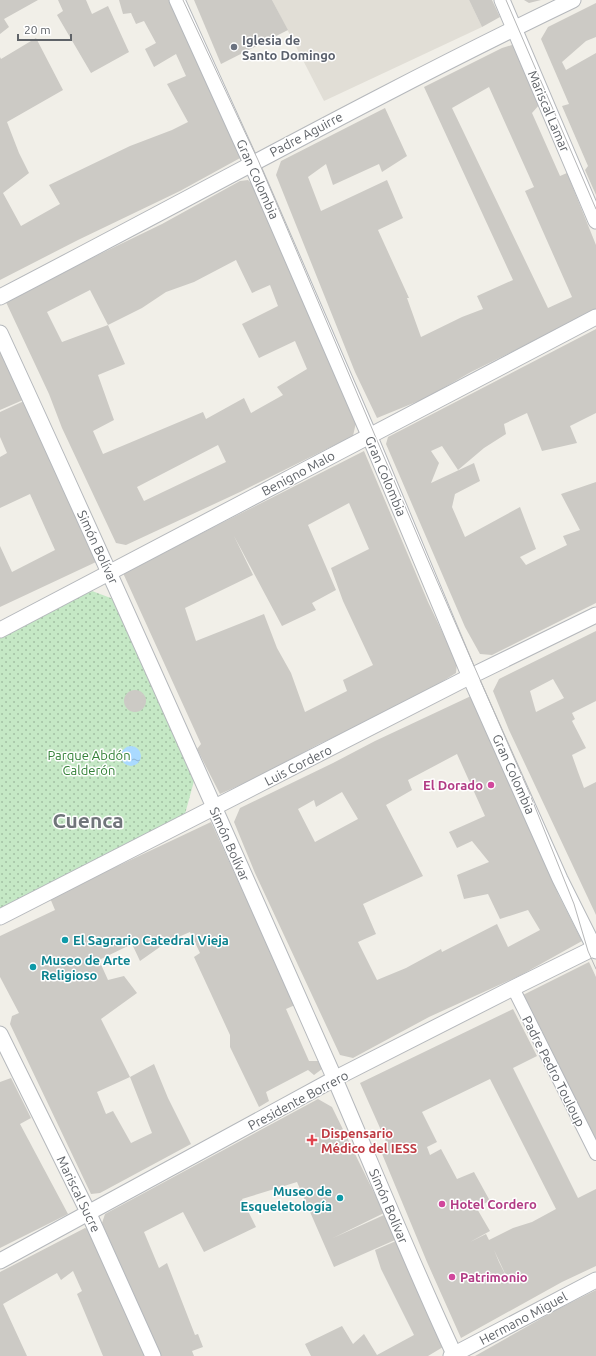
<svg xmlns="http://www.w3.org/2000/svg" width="596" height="1356" viewBox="0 0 596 1356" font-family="Ubuntu,sans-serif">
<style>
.education{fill:#e1ded6}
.park{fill:url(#park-dots)}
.water{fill:url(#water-ripples)}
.building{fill:#cccac5;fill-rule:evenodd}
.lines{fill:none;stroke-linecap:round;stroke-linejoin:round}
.pedestrian-casing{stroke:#b5b8bc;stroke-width:14}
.minor-casing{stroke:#b5b8bc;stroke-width:17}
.pedestrian{stroke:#fff;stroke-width:12}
.minor{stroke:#fff;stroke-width:15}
.tram{stroke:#b6b7b8;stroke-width:1}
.worship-dot{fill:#6b7280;stroke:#fff;stroke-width:1.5}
.hotel-dot{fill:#d1479c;stroke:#fff;stroke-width:1.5}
.culture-dot{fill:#0f9aa8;stroke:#fff;stroke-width:1.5}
.health-dot{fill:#e0444e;stroke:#fff;stroke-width:1.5}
.labels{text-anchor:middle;stroke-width:3;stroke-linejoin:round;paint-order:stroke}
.worship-label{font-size:13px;font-weight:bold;fill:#5b616d;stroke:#fff;text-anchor:start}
.street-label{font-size:13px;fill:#5f6368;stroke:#fff}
.park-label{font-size:13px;fill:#348238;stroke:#fff}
.hotel-label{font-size:13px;font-weight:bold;fill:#b23c85;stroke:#fff;text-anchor:start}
.culture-label{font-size:13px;font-weight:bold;fill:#0d838f;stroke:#fff;text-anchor:start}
.health-label{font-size:13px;font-weight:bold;fill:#be3a42;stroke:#fff;text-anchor:start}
.town-label{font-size:21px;font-weight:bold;fill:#70757a;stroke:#fff}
</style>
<defs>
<pattern id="park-dots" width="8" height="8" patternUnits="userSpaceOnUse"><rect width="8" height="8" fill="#c5e8c5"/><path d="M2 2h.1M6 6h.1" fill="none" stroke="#a3c0a4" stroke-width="1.8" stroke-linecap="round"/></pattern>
<pattern id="water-ripples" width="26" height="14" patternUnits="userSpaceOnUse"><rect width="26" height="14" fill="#aadaff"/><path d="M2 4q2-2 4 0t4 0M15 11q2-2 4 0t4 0" fill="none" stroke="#8eb4d2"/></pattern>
</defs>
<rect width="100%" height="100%" fill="#f1efe8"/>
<path class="education" d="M272 0H469L482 27 324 101Z"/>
<path class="park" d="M84 588 116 600 194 781 185 814 0 909V632Z"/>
<circle class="water" cx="131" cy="756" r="10"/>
<g class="building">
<path d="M0 0H38L4 19 9 27 0 34Z"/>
<path d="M58 0H86L92 14 108 6 129 52 91 73 57 15 63 11Z"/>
<path d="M119 0H171L242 157 180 191 78 240 0 280V57L1 59 36 38 63 90 7 122 19 153 29 173 3 193 21 226 60 204 49 185 130 146 172 130 188 122 167 84 186 76 176 54 154 67 145 49 156 43 144 21 136 24 131 13 123 14Z"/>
<path d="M194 0H272L288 30 221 64Z"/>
<path d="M469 0H492L500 17 482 27Z"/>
<path d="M524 0H541L529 3Z"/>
<path d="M596 3V37L586 41 562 62 566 70 596 53V195L585 170 588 166 562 106 569 104 541 39 548 27Z"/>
<path d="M512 45H516L540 104 532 113 560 176 567 173 596 245V310L471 372 426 398 377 418 355 372 276 175 281 161 385 108 407 156 382 172 379 164 333 185 326 164 308 177 321 211 387 180 403 218 378 230 409 298H407L421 337 462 317 483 309 477 296 513 280 424 87 502 48ZM489 87 534 187 525 191 572 297 548 308 452 108Z"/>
<path d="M248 180 254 186 301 298 357 418 353 436 240 492 126 545 116 543 62 428 49 394 5 300 162 224 240 181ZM236 260 252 293 270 285 278 306 242 324 259 358 295 341 307 369 277 387 283 395 251 413 244 398 206 419 203 412 103 454 93 431 114 420 98 375 125 364 108 325 62 342 47 312 90 290 108 325 142 308 166 292 194 282ZM218 445 226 462 144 501 137 487Z"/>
<path d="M596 329V413L570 426 577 443 542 451 527 413 504 424 506 434 484 448 458 470 442 446 431 451 439 463 431 483 474 463 480 481 455 494 452 507 465 537 520 507 536 549 520 557 526 565 567 545 563 536 580 530 561 494 596 482V603L492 655 480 654 465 627 386 444 388 437Z"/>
<path d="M0 348 23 400 0 410Z"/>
<path d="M24 401 96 562 0 607V546L12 572 55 550 30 494 0 508V457L7 453 0 437V412Z"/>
<path d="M364 451 428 602 457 663 456 673 427 691 361 725 319 744 282 764 283 766 220 794 197 749 201 744 123 573ZM349 503 369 549 331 568 343 601 373 665 343 680 347 691 305 712 291 673 277 648 264 614 196 641 185 608 253 575 234 536 282 626 316 610 312 603 336 590 308 525Z"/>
<path d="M596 631V701L572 713 575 719 572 721 586 748 572 755 578 772 584 788 596 782V915L509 730 493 691 499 679ZM553 679 564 698 536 712 530 691Z"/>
<circle cx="135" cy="701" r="11"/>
<path d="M471 696 559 896 582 941 521 975 429 1017 353 1058 340 1055 255 873 234 822 240 808 333 763 375 741ZM457 754 485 816 449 832 457 848 472 841 489 862 457 875 464 899 488 894 500 919 528 910 540 930 508 947 497 924 442 952 441 949 406 968 377 980 358 942 376 934 363 904 423 876 386 805 412 790 408 780ZM342 792 358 819 315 842 298 809 314 800 316 807Z"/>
<path d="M211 822 295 1005 286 1009 309 1061H318L322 1069 314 1075 308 1070 266 1092 269 1101 259 1107 230 1047V1035L194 957 200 953 190 932 167 942 140 961 132 944 99 960 108 980 124 976 137 993 101 1019 130 1077 97 1092 106 1114 113 1111 131 1143 152 1133 130 1077 154 1064 168 1098 191 1144 100 1193 91 1194 10 1024 12 1016 19 1013 0 977V936L55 910 50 898Z"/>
<path d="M589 962 596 977V1141L576 1101 547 1050 521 996Z"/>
<path d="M513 1009 537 1056 513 1068 578 1198 596 1189V1266L562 1282 461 1338 427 1262 380 1149 388 1146 360 1083ZM490 1079 556 1209 532 1222 513 1228 489 1240 486 1234 470 1242 490 1231 476 1207 490 1201 474 1172 457 1179 441 1149 430 1155 427 1147 437 1142 422 1112ZM494 1250 509 1282 499 1262Z"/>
<path d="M11 1078 31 1118 20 1124 68 1214 0 1248V1082Z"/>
<path d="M318 1099 332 1107 384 1213 333 1238 384 1215 395 1240 334 1267 297 1182 242 1199 256 1227 204 1252 183 1212 144 1232 159 1268 167 1263 195 1335 198 1334 203 1347 192 1351 194 1356H160L102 1223 105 1214Z"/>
<path d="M85 1228 89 1230 145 1356H103L77 1294 82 1291 73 1271 61 1280 57 1273 3 1304 27 1356H0V1272Z"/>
<path d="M396 1241 443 1347 428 1356H311L305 1344 342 1326 353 1344 364 1334 377 1355 414 1335 381 1269 375 1250Z"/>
<path d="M596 1290V1356H475L558 1309Z"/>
</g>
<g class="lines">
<g class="pedestrian-casing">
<path id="pedestrian" d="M513 988 596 1154"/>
</g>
<g class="minor-casing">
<g id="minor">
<path d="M177 0 251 163 369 435 470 677 560 879 596 951"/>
<path d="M502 0 596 221"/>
<path d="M0 297C191 198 379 93 573 0"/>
<path d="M0 333C114 580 224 829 334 1077 374 1170 412 1264 455 1356"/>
<path d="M0 630C199 527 397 420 596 317"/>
<path d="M0 917 463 680 596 615"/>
<path d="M0 1034 89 1214 153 1356"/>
<path d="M0 1261 334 1079 513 988 588 951 596 943"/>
<path d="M451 1356 596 1280"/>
</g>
</g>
<use href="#pedestrian" class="pedestrian"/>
<use href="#minor" class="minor"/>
<g class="tram">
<path d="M183 0 258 160 427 558 529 792 574 904 588 951 596 969"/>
<path d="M506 0 596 209"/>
</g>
</g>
<circle class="worship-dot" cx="234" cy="47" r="4"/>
<g class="hotel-dot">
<circle cx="491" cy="785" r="4"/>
<circle cx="442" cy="1204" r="4"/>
<circle cx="452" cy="1277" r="4"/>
</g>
<g class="culture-dot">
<circle cx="65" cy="940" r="4"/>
<circle cx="33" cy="967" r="4"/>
<circle cx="340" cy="1198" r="4"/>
</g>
<path class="health-dot" d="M310 1134h4v4h4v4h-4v4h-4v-4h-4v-4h4z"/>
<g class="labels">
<g class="worship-label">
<text x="242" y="45">Iglesia de<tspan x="242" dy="15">Santo Domingo</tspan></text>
</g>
<g class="street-label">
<text transform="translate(549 111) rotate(67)" y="5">Mariscal Lamar</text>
<text transform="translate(306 134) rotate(-28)" y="5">Padre Aguirre</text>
<text transform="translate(258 179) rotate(66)" y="5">Gran Colombia</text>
<text transform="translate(298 473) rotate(-28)" y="5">Benigno Malo</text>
<text transform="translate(386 476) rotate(67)" y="5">Gran Colombia</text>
<text transform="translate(98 547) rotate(65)" y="5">Simón Bolívar</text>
<text transform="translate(298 765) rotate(-27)" y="5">Luis Cordero</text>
<text transform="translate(514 774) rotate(66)" y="5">Gran Colombia</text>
<text transform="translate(230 844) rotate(66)" y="5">Simón Bolívar</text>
<text transform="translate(554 1071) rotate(63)" y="5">Padre Pedro Touloup</text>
<text transform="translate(298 1100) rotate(-28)" y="5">Presidente Borrero</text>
<text transform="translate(79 1194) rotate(64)" y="5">Mariscal Sucre</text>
<text transform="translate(389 1206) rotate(67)" y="5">Simón Bolívar</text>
<text transform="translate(523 1318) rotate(-28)" y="5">Hermano Miguel</text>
</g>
<g class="park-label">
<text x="89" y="760">Parque Abdón<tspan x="89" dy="15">Calderón</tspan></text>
</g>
<g class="hotel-label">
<text x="483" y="790" text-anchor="end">El Dorado</text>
<text x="450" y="1209">Hotel Cordero</text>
<text x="460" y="1282">Patrimonio</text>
</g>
<g class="culture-label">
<text x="73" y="945">El Sagrario Catedral Vieja</text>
<text x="41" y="965">Museo de Arte<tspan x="41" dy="15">Religioso</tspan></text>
<text x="332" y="1196" text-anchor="end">Museo de<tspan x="332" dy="15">Esqueletología</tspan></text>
</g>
<g class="health-label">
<text x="321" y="1138">Dispensario<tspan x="321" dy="15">Médico del IESS</tspan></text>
</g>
<g class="town-label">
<text x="88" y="828">Cuenca</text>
</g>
</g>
<path d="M18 34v6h53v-6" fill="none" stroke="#5f6368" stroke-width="2"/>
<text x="24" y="34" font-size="12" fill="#5f6368" stroke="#ffffff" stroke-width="3" paint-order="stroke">20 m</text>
</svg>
